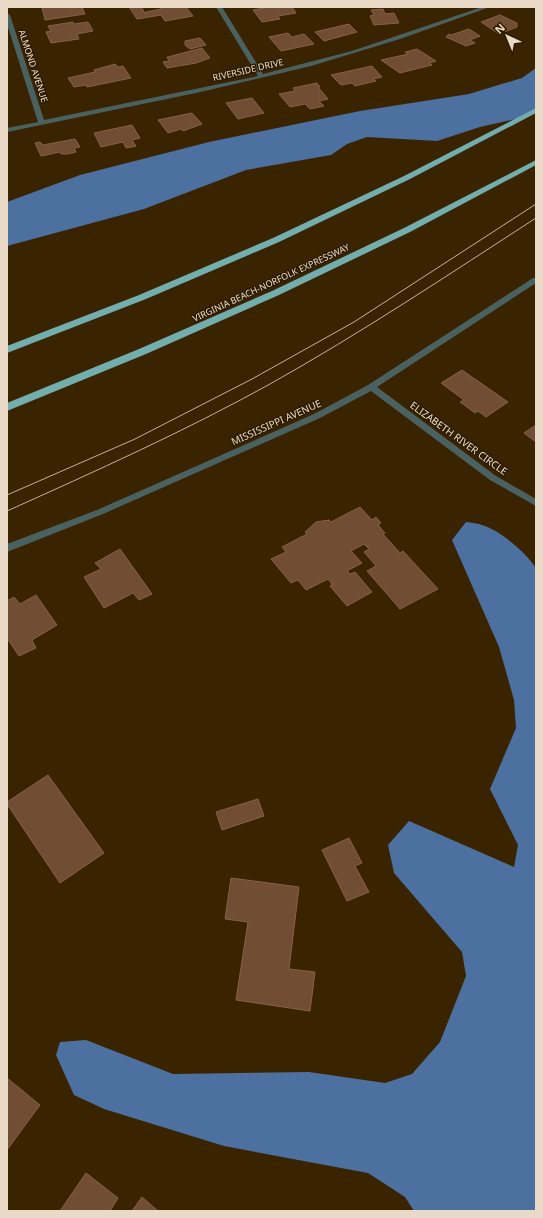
<svg xmlns="http://www.w3.org/2000/svg" width="543" height="1218" viewBox="0 0 543 1218" font-family="'Noto Sans',sans-serif">
<style>
.water{fill:#4c709f}
.building{fill:#704d33;stroke:#866147}
.lines{fill:none;stroke-linecap:round;stroke-linejoin:round}
.street{fill:#4a6161;fill-rule:evenodd}
.highway{fill:#73aeae;fill-rule:evenodd}
.tram{stroke:#c2b19b;stroke-width:1}
.labels{text-anchor:middle;stroke-width:3;stroke-linejoin:round;paint-order:stroke}
.far-street-label{font-size:9px;fill:#e9dac7;stroke:#2d1c01}
.street-label{font-size:10px;fill:#e9dac7;stroke:#2d1c01}
</style>
<rect width="100%" height="100%" fill="#3a2400"/>
<g class="water">
<path d="M536 68V113L516 119 480 127 437 141 367 137 347 144 331 155 246 170 144 209 7 246V202L80 175 209 142 360 111 469 94 522 78Z"/>
<path d="M466 522C472 523 477 523 482 525 500 530 526 553 536 568V1211H414L405 1197 368 1173 224 1146 104 1109 74 1095 56 1055 60 1042 86 1040 173 1074 309 1072 385 1083 412 1074 440 1042 466 976 462 952 394 873 388 845 409 821 514 867 518 845 490 789 516 728 514 700 499 647 452 540Z"/>
</g>
<g class="building">
<path d="M49 7H82L85 14 45 20 42 8Z"/>
<path d="M129 7H141L146 14H147L146 12 161 9 160 7H186L193 16 165 21 161 15 137 19Z"/>
<path d="M269 7H292L296 13 278 16 280 19 262 22 253 10Z"/>
<path d="M383 9 385 14 394 13 399 23 374 25 370 16 374 15 371 10Z"/>
<path d="M500 15 517 23V27L499 34 481 22Z"/>
<path d="M73 22 74 24 88 22 93 31 77 34 79 39 51 43 46 32 51 31 48 26Z"/>
<path d="M349 24 357 32 324 41 315 32Z"/>
<path d="M469 29 480 36 470 40 475 43 466 46 446 37 449 34 451 35Z"/>
<path d="M288 33 292 37 304 34 314 44 281 51 269 37Z"/>
<path d="M200 38 206 45 190 49 185 45V41Z"/>
<path d="M202 48 210 58 196 63 167 68 163 62 169 61 167 57H168Z"/>
<path d="M417 49 436 61 429 63 432 65 400 73 381 60 408 54 405 52Z"/>
<path d="M115 64 118 67 123 66 131 78 87 87 86 85 74 87 68 78 95 72 94 70Z"/>
<path d="M372 66 382 77 373 79 376 81 355 86 352 83 341 85 331 75Z"/>
<path d="M317 83 320 87H318L328 99 319 101 324 106 310 109 305 104 290 107 279 94 295 91 293 88Z"/>
<path d="M252 98 264 113 238 119 226 103Z"/>
<path d="M192 113 202 124 183 131 181 129 168 133 158 120Z"/>
<path d="M132 125 140 138 132 140 136 146 126 148 123 142 101 147 94 133Z"/>
<path d="M75 139 80 147 74 148 76 152 68 154H61L60 152 41 156 35 143 40 142 43 145Z"/>
<path d="M462 370 508 402 486 417 478 411 475 413 460 402 464 400 441 383Z"/>
<path d="M536 425V442L524 433Z"/>
<path d="M360 507 372 520 376 517 381 523 378 525 385 533 383 534 400 553 403 551 438 589 400 609 367 571 376 566 364 552 369 549 364 544 351 551 362 563 347 571 350 574 355 572 372 592 347 606 330 586 332 584 328 579 306 590 298 580 291 583 271 559 286 552 282 547 307 534 305 532 316 522 329 520 331 522Z"/>
<path d="M120 549 152 594 139 600 133 593 104 608 84 577 101 569 95 563Z"/>
<path d="M36 595 57 625 32 640 36 648 19 656 7 638V601L14 597 20 604Z"/>
<path d="M48 775 104 853 60 883 7 804V802Z"/>
<path d="M258 799 264 816 222 830 216 812Z"/>
<path d="M349 838 362 863 355 866 369 892 347 901 322 850Z"/>
<path d="M231 878 299 887 289 969 315 972 310 1011 236 1000 248 922 225 919Z"/>
<path d="M7 1078 40 1105 7 1150Z"/>
<path d="M86 1173 118 1198 110 1211H60Z"/>
<path d="M142 1197 158 1211H132Z"/>
</g>
<g class="lines">
<g class="street">
<path d="M216 7H222L263 74 352 51 482 7H490L400 39 311 66 196 93 7 132V128L38 122 7 24V13L10 15 44 120 258 76Z"/>
<path d="M533 278H536V283L377 387 496 476 536 499V506L490 480 371 391 320 418 103 514 7 552V544L97 510 314 414 368 385Z"/>
</g>
<g class="highway">
<path d="M536 108V113L410 179 279 242 146 299 7 353V346L139 295 273 238 404 176Z"/>
<path d="M536 160V165L410 232 279 295 146 354 7 411V403L139 349 272 291 404 228Z"/>
</g>
<g class="tram">
<path d="M7 495 135 439 252 379 354 322 536 204"/>
<path d="M7 511C96 471 185 431 270 384 361 333 448 275 536 218"/>
</g>
</g>
<g class="labels">
<g class="far-street-label">
<text transform="translate(33 66) rotate(72)" y="3">ALMOND AVENUE</text>
<text transform="translate(248 70) rotate(-13)" y="3">RIVERSIDE DRIVE</text>
<text transform="translate(271 283) rotate(-25)" y="3">VIRGINIA BEACH-NORFOLK EXPRESSWAY</text>
</g>
<g class="street-label">
<text transform="translate(276 422) rotate(-24)" y="4">MISSISSIPPI AVENUE</text>
<text transform="translate(459 438) rotate(36)" y="4">ELIZABETH RIVER CIRCLE</text>
</g>
</g>
<rect width="543" height="1218" fill="none" stroke="#e9dac7" stroke-width="16"/>
<g transform="translate(507 36) rotate(316)" stroke="#2d1c01" stroke-width="3" paint-order="stroke">
<path d="M0-3L7 15L0 10L-7 15Z" fill="#e9dac7"/>
<text y="-6" font-size="11" font-weight="bold" text-anchor="middle" fill="#e9dac7">N</text>
</g>
</svg>
